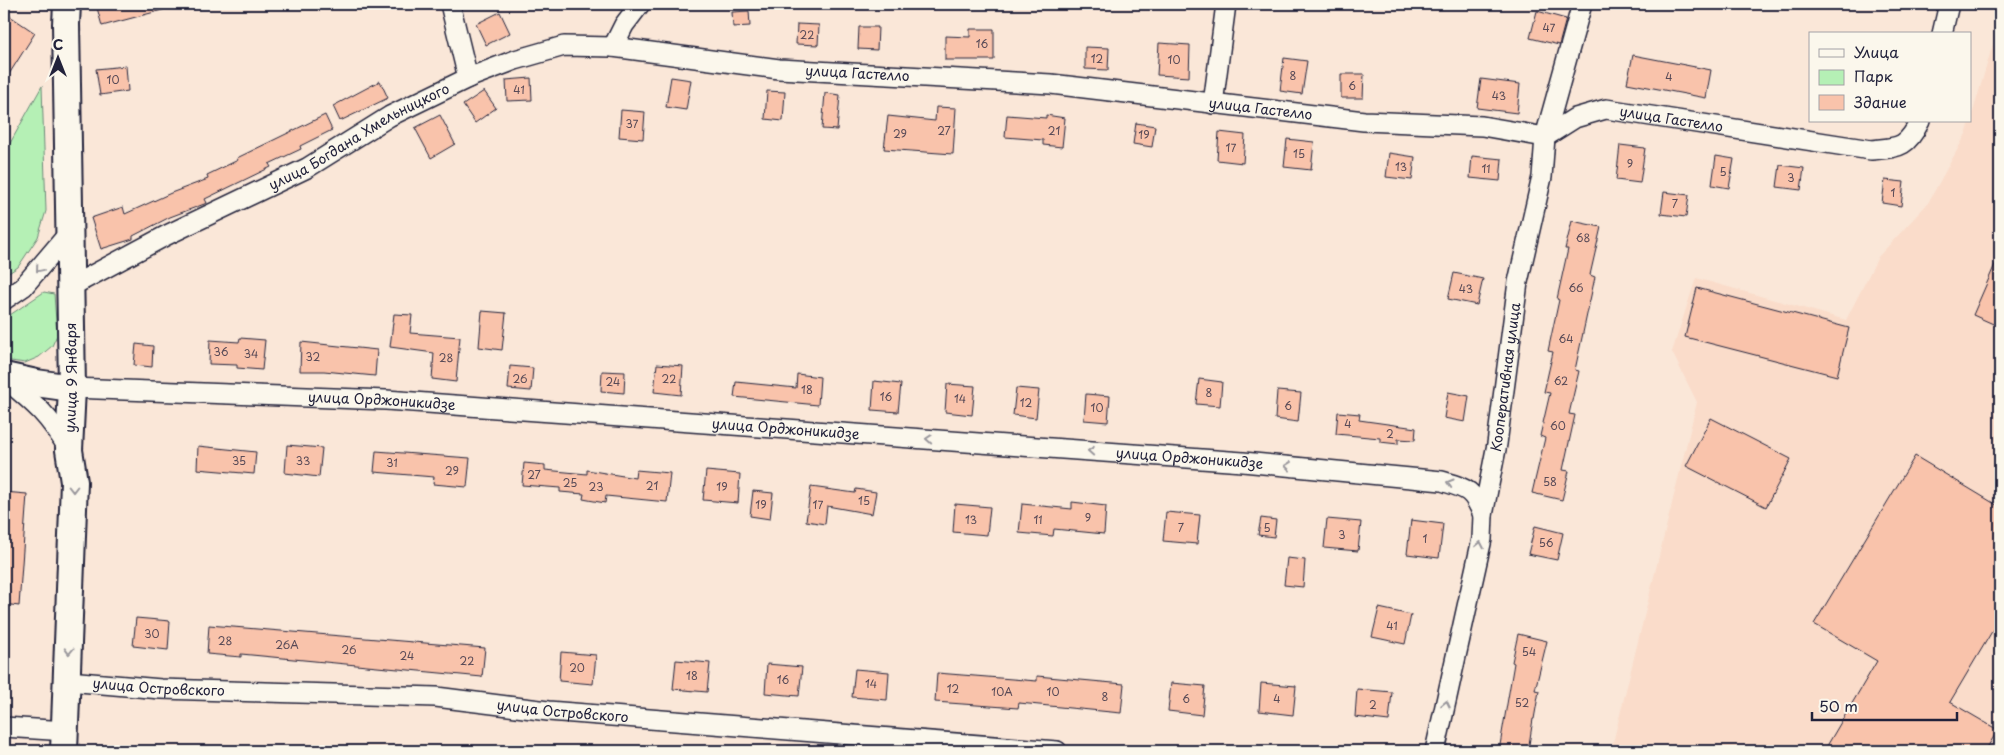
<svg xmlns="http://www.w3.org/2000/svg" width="2004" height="755" viewBox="0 0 2004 755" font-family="'Playpen Sans',sans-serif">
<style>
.built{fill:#fadcca}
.green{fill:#b5f0b5;stroke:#6c8978}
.building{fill:#f9c3ab;stroke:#22223b}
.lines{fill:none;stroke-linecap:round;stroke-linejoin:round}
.street-casing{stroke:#22223b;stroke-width:22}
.secondary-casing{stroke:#22223b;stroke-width:30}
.street{stroke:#fbf7ec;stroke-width:19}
.secondary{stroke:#fbf7ec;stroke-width:26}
.oneway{stroke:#99979c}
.labels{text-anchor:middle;stroke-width:4;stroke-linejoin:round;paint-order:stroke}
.number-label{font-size:11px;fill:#584a57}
.street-label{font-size:14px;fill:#22223b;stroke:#fbf7ec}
</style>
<rect width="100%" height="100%" fill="#fae7d8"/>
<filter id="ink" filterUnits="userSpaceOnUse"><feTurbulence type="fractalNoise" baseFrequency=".02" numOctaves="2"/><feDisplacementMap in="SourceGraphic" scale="10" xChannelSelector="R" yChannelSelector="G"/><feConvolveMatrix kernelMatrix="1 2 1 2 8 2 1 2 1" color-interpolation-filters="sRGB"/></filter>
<g filter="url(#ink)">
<path class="built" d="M2000 20V751H1611L1697 402 1672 352 1696 278 1846 320 1878 257 1928 203 1967 132Z"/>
<g class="green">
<path d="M42 86 46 211 38 237 18 267 4 276V154Z"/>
<path d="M44 292 54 294 57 335 52 346 39 357 25 363 4 360V319Z"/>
</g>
<g class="building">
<path d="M96 4H165L166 9 102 26Z"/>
<path d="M749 11 750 26 733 27 732 12Z"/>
<path d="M1537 11 1566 19 1559 45 1530 38Z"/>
<path d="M4 12 35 33 4 82Z"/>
<path d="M500 12 510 33 486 45 476 24Z"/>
<path d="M797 24 819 25 818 45 796 44Z"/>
<path d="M859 27H878L877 50 858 49Z"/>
<path d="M970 29H994V60H945V36L970 37Z"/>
<path d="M1159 43 1190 45 1189 77 1157 75Z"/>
<path d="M1085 47 1109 48 1108 70 1085 69Z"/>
<path d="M1633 55 1711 70 1706 98 1627 83Z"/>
<path d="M1284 58 1307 61 1302 94 1280 91Z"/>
<path d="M126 66 128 91 100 95 96 69Z"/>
<path d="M1341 74H1364L1363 98H1341Z"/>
<path d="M671 77 691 80 686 110 666 107Z"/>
<path d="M531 78 532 100 507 101 506 80Z"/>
<path d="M1481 79 1520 84 1517 113 1477 108Z"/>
<path d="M380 81 388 98 340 121 333 106Z"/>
<path d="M484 91 496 108 475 123 463 105Z"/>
<path d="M767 91 785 92 783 121 765 119Z"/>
<path d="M825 93 840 95 837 130 822 129Z"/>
<path d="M936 107 956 108 953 154 884 149 888 116 935 121Z"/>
<path d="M621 110 645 112 643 139 619 137Z"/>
<path d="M325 115 332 130 300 146 301 149 269 164 271 167 205 199 207 203 170 217 133 236V239L101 249 91 218 123 207 125 214 171 193 208 179 207 175 238 160 237 158Z"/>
<path d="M440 115 455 144 431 158 415 128Z"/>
<path d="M1007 115 1046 118V115L1065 118 1062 147 1043 145V140L1005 137Z"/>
<path d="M1136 123 1155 126 1152 147 1133 144Z"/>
<path d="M1219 132 1245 135 1243 163 1217 160Z"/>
<path d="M1287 139 1314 142 1311 170 1284 167Z"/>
<path d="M1620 145 1645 148 1640 183 1616 180Z"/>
<path d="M1389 153 1415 157 1412 180 1386 177Z"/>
<path d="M1472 156 1502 159 1500 181 1470 178Z"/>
<path d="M1716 156 1734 159 1729 188 1712 185Z"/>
<path d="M1780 165 1804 168 1801 190 1777 187Z"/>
<path d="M1885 180 1904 182 1901 206 1882 203Z"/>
<path d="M1664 192 1689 195 1686 217 1661 214Z"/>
<path d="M1572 221 1601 227 1590 275 1595 277 1575 370 1579 371 1569 414 1575 415 1563 470 1569 471 1562 500 1532 493 1545 438 1540 436 1550 393 1544 392 1553 352 1548 351 1559 300 1557 299 1568 249H1565Z"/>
<path d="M2000 253V327L1973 315Z"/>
<path d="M1454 273 1483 279 1477 305 1448 299Z"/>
<path d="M1697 288 1849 328 1837 376 1685 337Z"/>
<path d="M482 311 506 313 502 350 479 347Z"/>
<path d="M394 314 412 315 410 333 460 337 456 382 432 379 434 353 390 347Z"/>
<path d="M240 338 265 340 262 370 237 368V365L209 364 210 340 239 342Z"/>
<path d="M301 342 377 350 375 376 324 371H300Z"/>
<path d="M136 344 153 346 152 367 134 365Z"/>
<path d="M657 364 683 366 681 395 654 392Z"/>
<path d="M510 366 533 368 531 391 508 389Z"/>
<path d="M602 371 625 372 624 393 601 391Z"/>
<path d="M797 374 820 377 818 405 734 397 736 382 796 388Z"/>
<path d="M1199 379 1222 382 1220 406 1196 404Z"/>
<path d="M874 381 901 384 898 412 872 410Z"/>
<path d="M947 384 975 386 972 415 945 412Z"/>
<path d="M1016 388 1039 390 1036 418 1013 415Z"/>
<path d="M1277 391 1301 393 1298 422 1275 419Z"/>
<path d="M1448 392 1469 396 1465 422 1444 418Z"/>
<path d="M1086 394 1110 396 1108 422 1084 420Z"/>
<path d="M1338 412 1360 414 1359 420 1416 428 1415 440 1398 439V444L1380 442V438L1336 434Z"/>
<path d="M1711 418 1791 459 1766 507 1686 466Z"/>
<path d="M287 445 322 448 319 477 285 473Z"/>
<path d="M198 446 256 452 254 474 197 469Z"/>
<path d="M376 451 470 458 467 487 433 484 434 477 374 472Z"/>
<path d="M1915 456 2000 507V618L1950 702 1998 730 1985 751H1824L1877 661 1814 624Z"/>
<path d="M524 463 545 465V470L587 474V470L635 478 636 470 670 473 667 502 606 496 605 503 583 499 584 494 560 492V488L522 485Z"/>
<path d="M706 471 740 474 738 503 703 500Z"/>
<path d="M811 487 855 493 856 489 876 492 872 514 827 506 825 524 806 521Z"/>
<path d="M753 491 773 493 770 519 750 516Z"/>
<path d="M4 492 27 494 19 606 4 604Z"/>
<path d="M1072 502 1106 506 1104 534 1054 529 1053 536 1019 533 1022 504 1072 509Z"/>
<path d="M955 504 990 507 987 535 953 532Z"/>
<path d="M1166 512 1200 515 1197 544 1163 541Z"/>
<path d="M1261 518 1276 520 1274 537 1258 535Z"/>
<path d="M1327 519 1361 522 1358 551 1324 548Z"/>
<path d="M1411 520 1443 524 1439 558 1407 554Z"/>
<path d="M1535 526 1563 533 1557 560 1528 554Z"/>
<path d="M1287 558 1305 560 1303 587 1284 585Z"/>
<path d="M1379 608 1411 615 1405 644 1372 637Z"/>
<path d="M136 618 170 621 168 650 133 646Z"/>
<path d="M209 625 485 648 482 677 241 654V657L207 654Z"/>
<path d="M1518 634 1547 641 1535 690 1539 691 1534 719H1533L1528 751H1499L1514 663 1512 662Z"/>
<path d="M561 652 596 655 593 684 559 681Z"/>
<path d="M676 660 710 663 707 692 673 689Z"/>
<path d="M767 664 802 667 799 696 765 693Z"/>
<path d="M855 669 889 672 887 700 852 697Z"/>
<path d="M937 673 1037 681V676L1124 684 1121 713 1019 703 1018 708 935 702Z"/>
<path d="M1171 683 1205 686 1202 715 1168 711Z"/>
<path d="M1261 683 1296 686 1293 715 1259 711Z"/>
<path d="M1357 689 1392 692 1389 721 1355 717Z"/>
</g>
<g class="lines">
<g class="street-casing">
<g id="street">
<path d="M450 4 468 78"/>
<path d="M1942 34 1949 4"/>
<path id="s1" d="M613 47 779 69 1051 84 1364 121 1482 126 1545 137 1575 118 1606 109 1871 150C1899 147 1906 149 1920 121"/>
<path d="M1213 104 1226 4"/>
<path id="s2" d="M70 287 167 235 307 168 390 116 468 78 515 60 564 46 613 47 624 25 640 4"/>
<path d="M4 300 23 287 69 233"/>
<path d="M4 378C34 403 49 415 69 450"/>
<path id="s3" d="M72 388 386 400 1243 462 1442 481C1468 489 1473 490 1483 515"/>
<path id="s4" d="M68 681 161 689 436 697 548 711 1057 751"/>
<path d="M4 727 66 731"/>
<path id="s5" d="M1435 751 1482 539 1483 515 1497 444 1518 282 1542 177 1545 137 1582 4"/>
</g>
</g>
<g class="secondary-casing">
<g id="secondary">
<path d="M4 376 36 383 72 388"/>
<path id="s6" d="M64 751 74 482 69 450 72 388 66 24 67 4"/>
</g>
</g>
<use href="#street" class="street"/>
<use href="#secondary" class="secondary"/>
</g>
<defs><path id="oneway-chevron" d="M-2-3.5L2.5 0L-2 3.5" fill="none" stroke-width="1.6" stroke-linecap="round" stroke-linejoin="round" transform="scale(1.25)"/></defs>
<g class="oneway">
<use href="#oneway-chevron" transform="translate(39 269) rotate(130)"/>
<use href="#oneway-chevron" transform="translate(929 439) rotate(-176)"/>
<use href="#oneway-chevron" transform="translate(1091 451) rotate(-176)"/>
<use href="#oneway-chevron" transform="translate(1288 466) rotate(-174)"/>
<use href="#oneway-chevron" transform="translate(1450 483) rotate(-164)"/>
<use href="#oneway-chevron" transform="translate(73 489) rotate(90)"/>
<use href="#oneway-chevron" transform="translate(1480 545) rotate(-79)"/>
<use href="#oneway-chevron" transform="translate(69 651) rotate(92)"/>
<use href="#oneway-chevron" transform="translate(1446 704) rotate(-78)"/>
</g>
</g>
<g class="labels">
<g class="number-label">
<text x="1549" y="32">47</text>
<text x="807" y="39">22</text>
<text x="982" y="48">16</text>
<text x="1097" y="63">12</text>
<text x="1174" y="64">10</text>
<text x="1293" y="80">8</text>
<text x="1669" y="81">4</text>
<text x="113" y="84">10</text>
<text x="1352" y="90">6</text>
<text x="519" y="94">41</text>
<text x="1499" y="100">43</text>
<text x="632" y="128">37</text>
<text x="944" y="135">27</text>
<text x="1054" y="135">21</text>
<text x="900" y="138">29</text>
<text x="1144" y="139">19</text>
<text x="1231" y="152">17</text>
<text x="1299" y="158">15</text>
<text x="1630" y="168">9</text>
<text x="1401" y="171">13</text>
<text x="1486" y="173">11</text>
<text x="1723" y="176">5</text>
<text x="1791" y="182">3</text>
<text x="1893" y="197">1</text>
<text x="1675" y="208">7</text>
<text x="1583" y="242">68</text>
<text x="1576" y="292">66</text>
<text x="1466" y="293">43</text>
<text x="1566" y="343">64</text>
<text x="221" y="356">36</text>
<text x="251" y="358">34</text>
<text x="313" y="361">32</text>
<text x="446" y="362">28</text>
<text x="520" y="383">26</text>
<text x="669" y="383">22</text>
<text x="1561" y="385">62</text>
<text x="613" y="386">24</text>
<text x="807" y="394">18</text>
<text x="1209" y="397">8</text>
<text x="886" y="401">16</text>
<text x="960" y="403">14</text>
<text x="1026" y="407">12</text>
<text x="1288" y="410">6</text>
<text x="1097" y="412">10</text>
<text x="1348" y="428">4</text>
<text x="1558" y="430">60</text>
<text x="1390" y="438">2</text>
<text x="239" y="465">35</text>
<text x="303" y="465">33</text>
<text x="392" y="467">31</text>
<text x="452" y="475">29</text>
<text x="534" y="479">27</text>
<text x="1550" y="486">58</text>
<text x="570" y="487">25</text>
<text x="652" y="490">21</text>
<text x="596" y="491">23</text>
<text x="722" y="491">19</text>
<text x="864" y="505">15</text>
<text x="761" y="509">19</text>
<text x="818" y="509">17</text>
<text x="1088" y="522">9</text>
<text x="971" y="524">13</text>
<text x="1038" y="524">11</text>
<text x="1181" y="532">7</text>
<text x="1267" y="532">5</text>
<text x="1342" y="539">3</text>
<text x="1425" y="543">1</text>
<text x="1546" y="547">56</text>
<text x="1392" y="630">41</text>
<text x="152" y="638">30</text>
<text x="225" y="645">28</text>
<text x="287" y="649">26А</text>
<text x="349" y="654">26</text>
<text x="1529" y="656">54</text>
<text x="407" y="660">24</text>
<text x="467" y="665">22</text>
<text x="577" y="672">20</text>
<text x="692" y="680">18</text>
<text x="783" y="684">16</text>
<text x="871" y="688">14</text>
<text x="953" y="693">12</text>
<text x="1002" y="696">10А</text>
<text x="1053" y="696">10</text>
<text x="1105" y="701">8</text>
<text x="1186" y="703">6</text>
<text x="1277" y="703">4</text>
<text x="1522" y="707">52</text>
<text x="1373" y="709">2</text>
</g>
<g class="street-label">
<text dy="5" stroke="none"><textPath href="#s1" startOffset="246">улица Гастелло</textPath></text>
<text dy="5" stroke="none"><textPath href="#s1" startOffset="651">улица Гастелло</textPath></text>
<text dy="5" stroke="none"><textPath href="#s1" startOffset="1071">улица Гастелло</textPath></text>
<text dy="5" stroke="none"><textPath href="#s2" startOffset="326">улица Богдана Хмельницкого</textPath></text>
<text dy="5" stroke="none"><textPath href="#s5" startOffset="381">Кооперативная улица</textPath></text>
<text dy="5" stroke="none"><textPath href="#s6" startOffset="374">улица 9 Января</textPath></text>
<text dy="5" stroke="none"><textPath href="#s3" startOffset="310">улица Орджоникидзе</textPath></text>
<text dy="5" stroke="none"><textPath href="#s3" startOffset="715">улица Орджоникидзе</textPath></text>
<text dy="5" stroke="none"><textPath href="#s3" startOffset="1120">улица Орджоникидзе</textPath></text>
<text dy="5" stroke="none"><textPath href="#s4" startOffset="91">улица Островского</textPath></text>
<text dy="5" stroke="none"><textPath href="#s4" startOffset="496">улица Островского</textPath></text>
</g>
</g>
<rect width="2004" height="755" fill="none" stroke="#fbf7ec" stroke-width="20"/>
<rect x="10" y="10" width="1984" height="735" fill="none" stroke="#22223b" stroke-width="2" filter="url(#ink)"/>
<rect x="1809" y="32" width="162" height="90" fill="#fbf7ec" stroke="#a4a2a5"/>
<rect x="1819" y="49" width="25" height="8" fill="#fbf7ec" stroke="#a4a2a5"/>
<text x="1854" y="58" font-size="15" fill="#22223b">Улица</text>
<rect x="1819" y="70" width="25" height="15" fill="#b5f0b5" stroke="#a4a2a5"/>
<text x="1854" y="82" font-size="15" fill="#22223b">Парк</text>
<rect x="1819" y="95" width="25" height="15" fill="#f9c3ab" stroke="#a4a2a5"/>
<text x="1854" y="108" font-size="15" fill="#22223b">Здание</text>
<g transform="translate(58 58)" stroke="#fbf7ec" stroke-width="4" paint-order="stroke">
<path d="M0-4L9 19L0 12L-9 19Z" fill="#22223b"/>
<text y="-8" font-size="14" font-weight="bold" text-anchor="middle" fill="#22223b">С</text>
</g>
<path d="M1812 712v8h145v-8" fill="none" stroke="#22223b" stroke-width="2.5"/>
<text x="1819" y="712" font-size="15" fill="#22223b" stroke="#fbf7ec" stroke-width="4" paint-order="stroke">50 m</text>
</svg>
